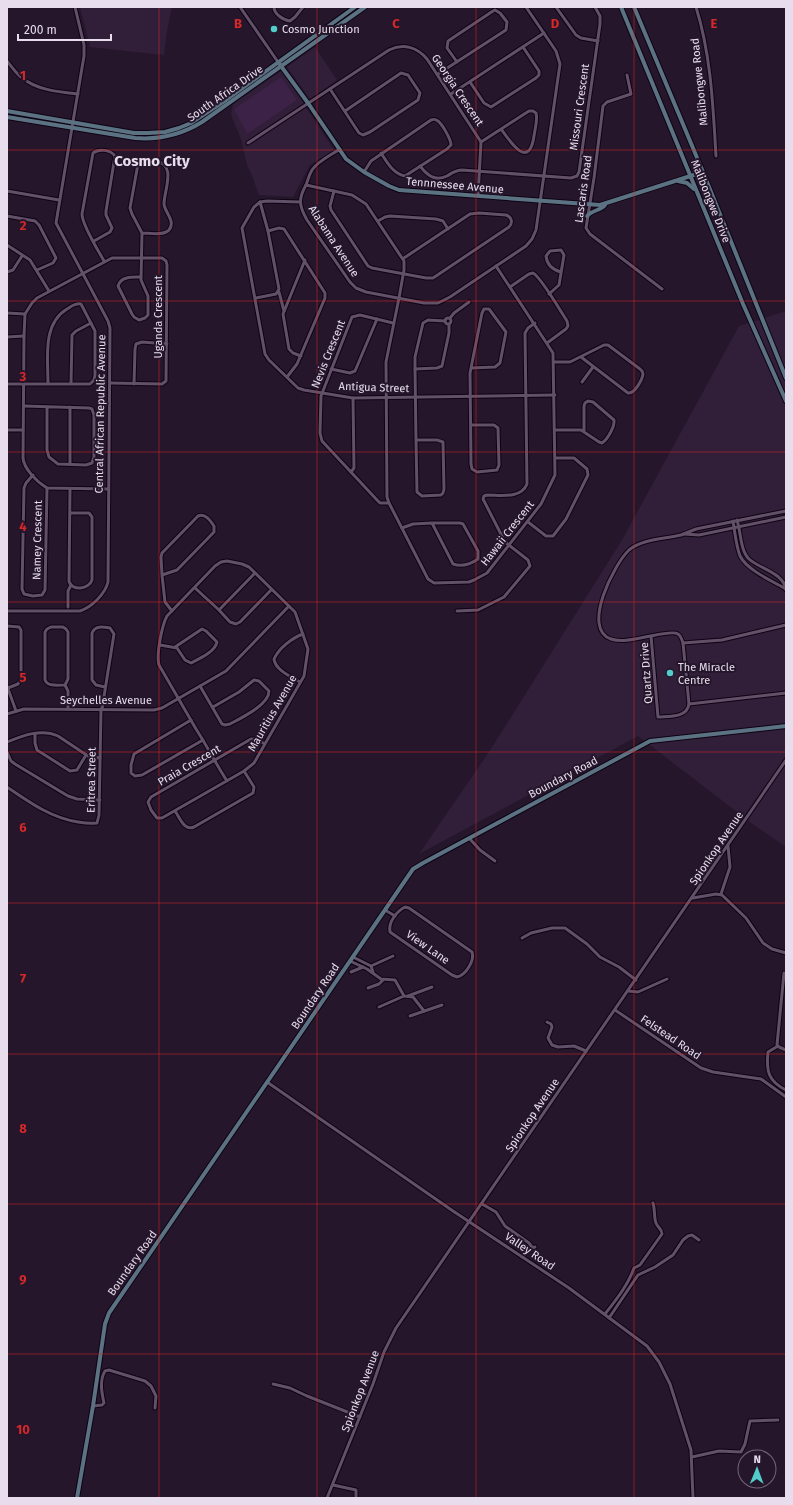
<svg xmlns="http://www.w3.org/2000/svg" width="793" height="1505" viewBox="0 0 793 1505" font-family="'Fira Sans',sans-serif">
<style>
.built{fill:#311e39}
.green{fill:#3c2247}
.lines{fill:none;stroke-linecap:round;stroke-linejoin:round}
.street-casing{stroke:#0e0313;stroke-width:5}
.secondary-casing{stroke:#0e0313;stroke-width:6}
.street{stroke:#625069;stroke-width:3}
.secondary{stroke:#5b7283;stroke-width:4}
.grid{fill:none;stroke:#d62828;stroke-width:1;stroke-opacity:0.55}
.poi-dot{fill:#53cdc9;stroke:#25162c;stroke-width:1.5}
.labels{text-anchor:middle;stroke-width:4;stroke-linejoin:round;paint-order:stroke}
.poi-label{font-size:11px;fill:#e7ddec;stroke:#25162c;text-anchor:start}
.street-label{font-size:11px;fill:#e7ddec;stroke:#25162c}
.district-label{font-size:15px;font-weight:bold;fill:#e7ddec;stroke:#25162c}
.grid-label{font-size:13px;text-anchor:middle;font-weight:bold;fill:#d62828;stroke:#25162c;stroke-width:4;stroke-linejoin:round;paint-order:stroke}
</style>
<rect width="100%" height="100%" fill="#25162c"/>
<g class="built">
<path d="M80 7H172L167 31 164 55 90 47Z"/>
<path d="M315 47 337 80 310 99 287 67Z"/>
<path d="M281 71 288 80 334 150 310 165 293 197 259 195 251 173 247 165 241 139 231 115 233 104Z"/>
<path d="M786 311V847L754 825 638 736 419 854 489 752 622 540 739 326Z"/>
</g>
<path class="green" d="M281 77 297 100 247 134 234 109Z"/>
<g class="lines">
<g class="street-casing">
<g id="street">
<path d="M240 7 278 62"/>
<path d="M274 7C274 14 283 20 290 21L295 17 303 7"/>
<path d="M556 7 576 35 581 38 598 41"/>
<path d="M696 7C711 55 713 106 716 156"/>
<path d="M7 61C11 66 16 73 21 77 36 90 59 92 78 94"/>
<path d="M438 74 506 30 507 22 500 13 495 10 493 11 448 41 447 48 457 62"/>
<path d="M627 75 631 94 607 102 603 106 594 178 586 228 590 234 662 289"/>
<path d="M470 82 484 103 491 107 536 78 539 75V71L523 47"/>
<path d="M330 89 359 133 363 135 370 132 418 100 420 93 408 75 401 73 345 111"/>
<path d="M451 94 544 33"/>
<path d="M481 142 529 111H533L536 113C538 120 535 128 534 136 529 170 511 143 501 129"/>
<path d="M248 143 389 50C403 43 417 47 427 59L481 142 478 196"/>
<path d="M340 149C331 155 318 161 312 170 309 175 308 180 306 185 298 199 299 206 307 220L350 282 356 288 366 292 424 303H438L450 297 526 246 532 239 536 230 560 64 556 51 526 7"/>
<path d="M420 166C427 175 435 182 447 176 452 173 456 170 462 170L571 178 577 176 579 172 600 24V16L595 7"/>
<path d="M364 172 371 161 431 120C434 119 435 119 438 121 442 124 451 139 451 145L447 149 405 176C393 174 387 162 381 153"/>
<path d="M306 185 352 195 366 204 404 261V270L399 298 386 362 387 497 389 503 428 579 434 583 469 582 474 580 487 573 541 504 555 475 553 353 496 266"/>
<path d="M7 191 59 200"/>
<path d="M334 191 330 206 331 210 368 266 372 268 426 278H433L439 274 509 227C513 223 512 217 506 215L479 213 470 214 404 258"/>
<path d="M300 202 267 201 260 202 254 207 242 228 265 354 269 360 298 388 304 390 353 398 555 395"/>
<path d="M7 216 35 221 39 225 56 258 53 263 37 270"/>
<path d="M378 221 385 217 390 216 436 219 443 221 448 229"/>
<path d="M268 231 279 228 284 229 325 293V298L297 364 287 377"/>
<path d="M94 241 110 232 112 228 106 215V211L115 156C111 150 99 148 93 153L82 214C82 225 98 250 104 261"/>
<path d="M7 245 30 260 49 291"/>
<path d="M7 272 13 270 22 256"/>
<path d="M141 277C133 277 121 276 118 286L132 314 134 317 139 320 145 318 148 315V296L141 280 142 233 132 214 130 208 138 164 140 160C146 158 150 160 156 161 177 165 164 190 164 204 165 213 176 221 169 230 164 236 149 233 142 233"/>
<path d="M510 287 529 274 533 273C541 277 561 312 567 321L568 326 566 329 547 343"/>
<path d="M279 292 284 311"/>
<path d="M549 294 559 285 564 255 561 250 550 251 546 256C547 265 553 270 561 272"/>
<path d="M256 298 276 294 279 289 268 231 260 202"/>
<path d="M7 313 25 314"/>
<circle cx="448" cy="321" r="3"/>
<path d="M450 318 454 313 469 302"/>
<path d="M7 337 24 336"/>
<path d="M301 356 293 353 289 349 283 314 305 260"/>
<path d="M554 362H570L604 345H608L640 369C642 371 643 371 643 374 642 381 634 394 628 393L581 357"/>
<path d="M471 368 495 367 500 363 506 332 489 309H484L482 313 470 373 471 464 472 469 477 472 497 470 499 465 498 428 494 425H471"/>
<path d="M331 369 350 373 355 371 377 319"/>
<path d="M415 369 437 368 442 366 449 333V324"/>
<path d="M582 382 593 367"/>
<path d="M71 383 72 335 76 331 91 323"/>
<path d="M7 384H90L94 380 95 375V331L81 304C75 303 72 306 67 309 42 324 48 359 48 383"/>
<path d="M134 384 135 349 136 344 142 342 167 344"/>
<path d="M24 406 89 408 92 409 94 415V457L92 463 86 465 58 464 49 457 47 450V407"/>
<path d="M7 430H23"/>
<path d="M555 430H581L599 442 602 443C608 439 615 426 614 420L593 402 588 401 585 403 584 406V431"/>
<path d="M416 440 417 492 422 496 441 495 443 493 444 489 443 442 437 440H416L415 369V357L423 323 428 320 445 321"/>
<path d="M70 464V407"/>
<path d="M351 472 354 468 353 398"/>
<path d="M33 475 26 483 24 488 22 589 24 594 33 596 42 595 45 590 47 488"/>
<path d="M108 489 47 488C37 482 24 469 23 458L24 336 25 314 32 303 37 298 112 258H162L166 261 167 265 166 381 162 384 110 383"/>
<path d="M389 503H380L377 500 322 441 320 433 321 396 352 317 360 315 393 323"/>
<path d="M70 513H89L92 517V580C89 589 72 592 69 581L70 489"/>
<path d="M737 520C741 532 740 550 749 559 760 569 784 573 786 590"/>
<path d="M733 521C735 533 736 545 740 556 747 570 772 581 786 589"/>
<path d="M528 522 546 536H553L566 519 588 475 587 469 574 458H556"/>
<path d="M402 528 413 524 432 523 453 564C462 567 471 564 478 559V551L463 524 460 523H432"/>
<path d="M684 534 699 535 786 517"/>
<path d="M162 575 161 557 162 553 198 516C205 513 210 520 214 526V532L177 570 162 575 165 602 172 611"/>
<path d="M195 588 219 610 230 622 236 624 240 622 271 590"/>
<path d="M68 607V591L71 585"/>
<path d="M219 610 255 573"/>
<path d="M7 611H80C92 607 105 594 108 582L110 328 108 321 56 223 84 56V45L75 7"/>
<path d="M457 611 478 610 504 597 530 566 528 560 505 542 483 499 484 496 487 495C501 495 521 499 527 484L525 333 528 328 535 323"/>
<path d="M7 626 19 627 21 630V679L18 684 8 688"/>
<path d="M51 627H63L66 629 68 632V679L65 685C58 685 48 687 45 680V632L47 629Z"/>
<path d="M651 636C639 638 623 643 611 639 581 629 614 564 629 550 642 539 665 539 681 535 686 533 691 531 696 529L786 511"/>
<path d="M683 643 689 704 786 693"/>
<path d="M160 645 177 648 185 660 191 663C199 659 215 652 217 642L206 631 202 629 175 647"/>
<path d="M300 682C292 677 275 670 274 659 279 648 292 638 303 634"/>
<path d="M65 685 68 691V709"/>
<path d="M7 686 16 711"/>
<path d="M200 686 222 724 225 725 230 724C241 718 269 705 269 691L259 681 254 680 239 692 213 707"/>
<path d="M689 704C687 718 669 716 658 717L651 636C656 635 674 631 678 634 681 636 682 640 683 643L722 640 786 625"/>
<path d="M102 709 114 634 110 628C104 627 95 625 92 633V680L96 685 105 687"/>
<path d="M7 714 24 709 154 710 162 708 226 671 289 606"/>
<path d="M191 720 134 754 131 765V773L135 776 142 775 203 740"/>
<path d="M35 734V743L37 750 70 771 77 770 86 755"/>
<path d="M7 742C22 736 41 728 58 736L88 756 100 758"/>
<path d="M7 752 11 761 15 764 68 796 77 799 100 800"/>
<path d="M227 781C216 764 207 746 196 729L159 665C156 655 162 625 167 616L215 566 221 562 227 561 242 564 249 567 295 612 308 649 304 676 254 763 244 771 162 818H157L151 810 148 802 151 797 251 739H256L265 744"/>
<path d="M7 787C29 802 51 818 78 822 84 823 90 824 97 823L99 815 101 709"/>
<path d="M175 811C180 818 184 831 194 827L253 793 254 787 244 771"/>
<path d="M469 838 480 850 495 861"/>
<path d="M721 894 730 867 728 846"/>
<path d="M693 898 716 894 722 895 746 918 763 943 772 949 786 953"/>
<path d="M405 907 409 908 472 952C475 960 466 975 457 977L452 975 390 932C388 922 397 911 405 907Z"/>
<path d="M385 910 395 916"/>
<path d="M522 938 531 933 552 928H565L587 944 600 957 619 967 636 980"/>
<path d="M353 957 371 966 373 972"/>
<path d="M350 961 367 969 381 979 395 980 404 996 413 997 424 1011"/>
<path d="M371 966 393 956"/>
<path d="M351 972 363 967"/>
<path d="M784 973 777 1045 779 1047 786 1050"/>
<path d="M368 988 379 984 383 980"/>
<path d="M628 991 638 992 667 979"/>
<path d="M408 996 432 987"/>
<path d="M379 1007 404 996"/>
<path d="M615 1010 701 1068 713 1072 761 1079 786 1097"/>
<path d="M410 1016 442 1005"/>
<path d="M547 1022 551 1024 552 1027 548 1038 552 1045 558 1047 574 1046 586 1051"/>
<path d="M778 1046 768 1052C766 1071 768 1081 786 1090"/>
<path d="M267 1082 453 1211 569 1288 647 1346 659 1362 670 1384 691 1450 693 1498"/>
<path d="M482 1204 496 1212 505 1226 529 1243 532 1247"/>
<path d="M522 1257 528 1249 535 1247"/>
<path d="M605 1314C616 1300 628 1285 634 1268L640 1265 662 1234C662 1229 658 1228 656 1223 654 1219 655 1209 653 1203"/>
<path d="M609 1318 638 1275 655 1267 673 1255 683 1240 688 1236 692 1235 699 1240"/>
<path d="M273 1384 290 1388 307 1396 360 1417"/>
<path d="M93 1406 102 1405 104 1403C102 1394 99 1381 105 1371L109 1370 145 1381 151 1386 156 1396 155 1408"/>
<path d="M692 1457 719 1451 741 1452 745 1444 750 1421 778 1420"/>
<path d="M333 1485 356 1490V1498"/>
<path d="M327 1498 373 1384 384 1352 396 1328 786 760"/>
</g>
</g>
<g class="secondary-casing">
<g id="secondary">
<path d="M621 7 743 304 786 401"/>
<path d="M634 7 703 172 786 378"/>
<path d="M278 62 308 103 346 159 364 172 389 186 399 190 600 205 703 172"/>
<path d="M7 111 134 133H148L165 132 179 128 191 123 226 100 355 7"/>
<path d="M7 117 135 138C160 140 181 135 202 122L365 7"/>
<path d="M678 181 687 183 694 189"/>
<path d="M587 216C592 210 600 211 605 205"/>
<path d="M77 1498 93 1406 105 1324 109 1313 413 869 423 863 650 741 786 726"/>
</g>
</g>
<use href="#street" class="street"/>
<use href="#secondary" class="secondary"/>
</g>
<path class="grid" d="M159 7V1498M317 7V1498M476 7V1498M634 7V1498M7 150H786M7 301H786M7 452H786M7 602H786M7 752H786M7 903H786M7 1054H786M7 1204H786M7 1354H786"/>
<g class="poi-dot">
<circle cx="274" cy="29" r="4"/>
<circle cx="670" cy="673" r="4"/>
</g>
<g class="labels">
<g class="poi-label">
<text x="282" y="33">Cosmo Junction</text>
<text x="678" y="671">The Miracle<tspan x="678" dy="13">Centre</tspan></text>
</g>
<g class="street-label">
<text transform="translate(699 82) rotate(-96)" y="4">Malibongwe Road</text>
<text transform="translate(458 90) rotate(56)" y="4">Georgia Crescent</text>
<text transform="translate(225 93) rotate(-35)" y="4">South Africa Drive</text>
<text transform="translate(579 107) rotate(-82)" y="4">Missouri Crescent</text>
<text transform="translate(455 185) rotate(5)" y="4">Tennnessee Avenue</text>
<text transform="translate(583 189) rotate(-82)" y="4">Lascaris Road</text>
<text transform="translate(711 201) rotate(68)" y="4">Malibongwe Drive</text>
<text transform="translate(334 241) rotate(57)" y="4">Alabama Avenue</text>
<text transform="translate(158 317) rotate(-90)" y="4">Uganda Crescent</text>
<text transform="translate(328 354) rotate(-68)" y="4">Nevis Crescent</text>
<text transform="translate(374 387) rotate(2)" y="4">Antigua Street</text>
<text transform="translate(100 414) rotate(-89)" y="4">Central African Republic Avenue</text>
<text transform="translate(507 533) rotate(-52)" y="4">Hawaii Crescent</text>
<text transform="translate(37 540) rotate(-89)" y="4">Namey Crescent</text>
<text transform="translate(646 673) rotate(-94)" y="4">Quartz Drive</text>
<text x="106" y="704">Seychelles Avenue</text>
<text transform="translate(272 713) rotate(-60)" y="4">Mauritius Avenue</text>
<text transform="translate(189 765) rotate(-30)" y="4">Praia Crescent</text>
<text transform="translate(563 777) rotate(-28)" y="4">Boundary Road</text>
<text transform="translate(91 780) rotate(-89)" y="4">Eritrea Street</text>
<text transform="translate(716 848) rotate(-56)" y="4">Spionkop Avenue</text>
<text transform="translate(428 947) rotate(35)" y="4">View Lane</text>
<text transform="translate(315 996) rotate(-56)" y="4">Boundary Road</text>
<text transform="translate(671 1037) rotate(34)" y="4">Felstead Road</text>
<text transform="translate(532 1115) rotate(-56)" y="4">Spionkop Avenue</text>
<text transform="translate(530 1251) rotate(34)" y="4">Valley Road</text>
<text transform="translate(132 1263) rotate(-55)" y="4">Boundary Road</text>
<text transform="translate(360 1391) rotate(-69)" y="4">Spionkop Avenue</text>
</g>
<g class="district-label">
<text x="152" y="166">Cosmo City</text>
</g>
</g>
<g class="grid-label">
<text x="238" y="28">B</text>
<text x="396" y="28">C</text>
<text x="555" y="28">D</text>
<text x="714" y="28">E</text>
<text x="23" y="80">1</text>
<text x="23" y="230">2</text>
<text x="23" y="381">3</text>
<text x="23" y="531">4</text>
<text x="23" y="682">5</text>
<text x="23" y="832">6</text>
<text x="23" y="983">7</text>
<text x="23" y="1133">8</text>
<text x="23" y="1284">9</text>
<text x="23" y="1434">10</text>
</g>
<rect width="793" height="1505" fill="none" stroke="#e7ddec" stroke-width="16"/>
<g transform="translate(757 1469) rotate(1)"><circle r="19" fill="#25162c" stroke="#736679"/>
<path d="M0-3L7 15L0 10L-7 15Z" fill="#53cdc9"/>
<text y="-6" font-size="11" font-weight="bold" text-anchor="middle" fill="#e7ddec">N</text>
</g>
<path d="M18 34v6h93v-6" fill="none" stroke="#e7ddec" stroke-width="2"/>
<text x="24" y="34" font-size="12" fill="#e7ddec" stroke="#25162c" stroke-width="3" paint-order="stroke">200 m</text>
</svg>
